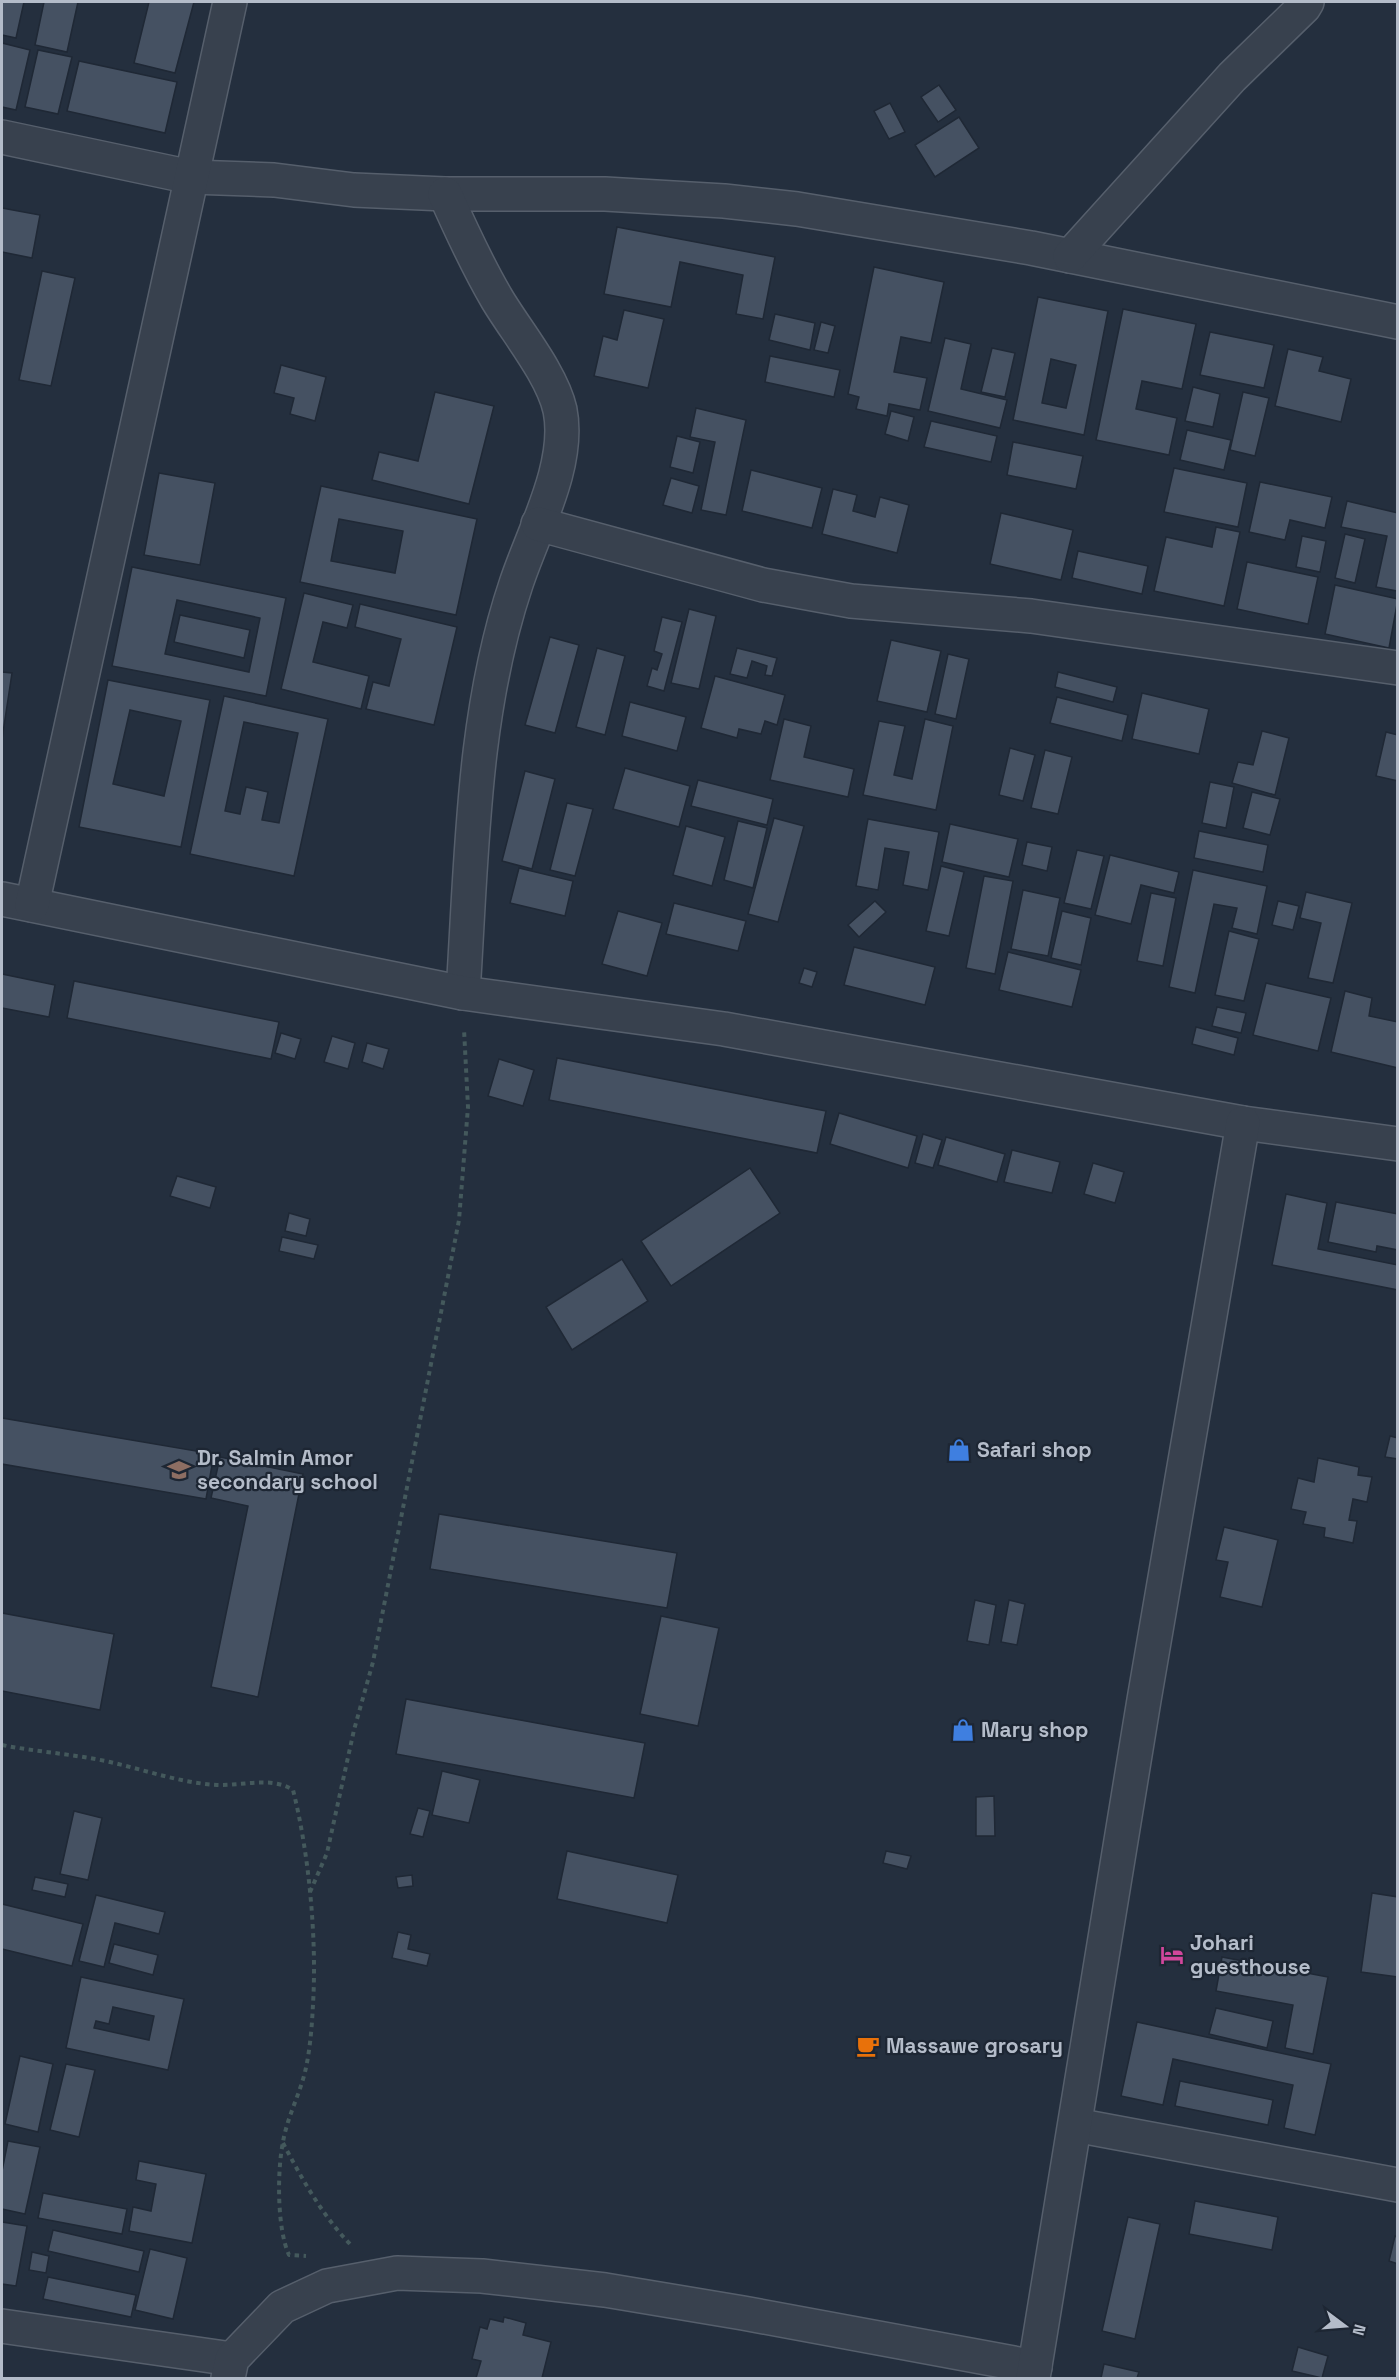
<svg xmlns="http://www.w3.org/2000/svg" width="1399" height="2380" viewBox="0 0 1399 2380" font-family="'Space Grotesk',sans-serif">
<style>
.building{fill:#455162;stroke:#1f2835;stroke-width:1.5;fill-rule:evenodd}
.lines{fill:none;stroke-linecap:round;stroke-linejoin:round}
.street-casing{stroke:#565f6c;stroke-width:36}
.path{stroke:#44595c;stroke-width:4;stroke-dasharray:4.5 4.5;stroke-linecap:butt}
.street{stroke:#38414e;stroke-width:33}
.labels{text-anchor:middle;stroke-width:4.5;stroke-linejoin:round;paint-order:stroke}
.poi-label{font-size:21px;font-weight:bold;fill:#b4bcc9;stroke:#1d2633;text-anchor:start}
</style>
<rect width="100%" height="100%" fill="#242f3e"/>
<g class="building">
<path d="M2 2H24L16 38 2 35Z"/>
<path d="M44 2H78L67 52 35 45Z"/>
<path d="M149 2H194L175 73 134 63Z"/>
<path d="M2 43 30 50 16 110 2 107Z"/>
<path d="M38 50 72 57 58 114 25 107Z"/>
<path d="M79 61 177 82 165 133 67 111Z"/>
<path d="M939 85 956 110 938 122 921 97Z"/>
<path d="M890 103 905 132 889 139 874 111Z"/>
<path d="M959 117 979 148 935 177 915 145Z"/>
<path d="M2 208 40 215 32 258 2 252Z"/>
<path d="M617 227 775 257 763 319 736 314 743 275 680 262 671 307 604 294Z"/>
<path d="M874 267 944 282 931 343 901 337 894 372 927 378 920 410 889 404 887 416 856 409 859 397 848 394Z"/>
<path d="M42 271 75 278 51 386 19 380Z"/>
<path d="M1038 297 1108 311 1084 435 1013 420ZM1051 359 1076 365 1066 408 1042 403Z"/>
<path d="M1123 309 1196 324 1182 389 1142 381 1136 409 1177 418 1169 455 1096 440Z"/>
<path d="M624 310 664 319 648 388 594 376 603 336 617 340Z"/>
<path d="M775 314 815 323 810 350 769 340Z"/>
<path d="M821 322 835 326 828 353 814 350Z"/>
<path d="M1210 332 1274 345 1264 388 1200 375Z"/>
<path d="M945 338 971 344 961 389 1007 400 1000 428 928 411Z"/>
<path d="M992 348 1015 353 1005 397 981 392Z"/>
<path d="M1288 349 1323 357 1319 371 1351 379 1341 422 1275 406Z"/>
<path d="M770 356 840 370 834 397 765 382Z"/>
<path d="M281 365 326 377 315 421 290 414 294 398 274 393Z"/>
<path d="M1193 387 1220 394 1213 427 1185 421Z"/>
<path d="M435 392 494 406 469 504 372 480 379 452 418 461Z"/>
<path d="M1243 392 1269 398 1255 456 1230 450Z"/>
<path d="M696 408 746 420 726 515 701 510 715 442 690 437Z"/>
<path d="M891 411 914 417 908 441 885 434Z"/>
<path d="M931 421 997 436 991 462 924 447Z"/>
<path d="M1187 430 1231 440 1224 470 1180 460Z"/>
<path d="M677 436 700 442 693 473 670 467Z"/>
<path d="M1013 442 1083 456 1076 489 1007 475Z"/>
<path d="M1174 468 1247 483 1238 527 1164 512Z"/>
<path d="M751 470 822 488 812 528 742 511Z"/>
<path d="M159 473 215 483 200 565 144 555Z"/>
<path d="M671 478 699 486 692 513 663 505Z"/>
<path d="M1260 482 1332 497 1325 528 1290 520 1285 540 1249 532Z"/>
<path d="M321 486 477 519 456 615 300 582ZM339 519 403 531 395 573 331 561Z"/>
<path d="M833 489 857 495 853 511 875 517 880 497 909 505 897 553 822 534Z"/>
<path d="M1347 501 1398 513 1397 591 1376 587 1387 536 1341 527Z"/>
<path d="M1001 513 1073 530 1061 580 990 564Z"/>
<path d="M1216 527 1240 532 1224 606 1154 591 1166 537 1212 547Z"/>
<path d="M1345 534 1365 539 1355 583 1335 578Z"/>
<path d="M1302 536 1326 541 1320 572 1296 567Z"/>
<path d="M1078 551 1148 566 1142 594 1072 578Z"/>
<path d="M1247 562 1318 577 1308 624 1237 609Z"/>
<path d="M132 567 286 598 266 696 112 666ZM177 600 260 618 249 672 165 654Z"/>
<path d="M1335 585 1398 599 1389 648 1325 634Z"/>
<path d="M304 593 353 605 347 628 323 622 313 662 369 676 361 709 281 689Z"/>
<path d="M360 604 457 627 434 725 366 709 373 682 389 686 401 639 355 627Z"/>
<path d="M689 609 716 616 699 689 671 683Z"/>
<path d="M180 615 250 630 244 658 174 642Z"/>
<path d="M662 617 682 622 664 691 647 686 652 668 657 670 662 654 654 651Z"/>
<path d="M550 637 579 645 555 733 525 725Z"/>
<path d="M891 640 941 651 927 712 877 701Z"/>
<path d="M597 648 625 656 605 735 576 727Z"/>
<path d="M737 648 777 658 772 676 765 675 767 666 752 661 747 678 730 674Z"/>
<path d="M948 654 969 659 956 719 935 714Z"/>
<path d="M2 672 12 673 2 739Z"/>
<path d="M1058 672 1117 687 1113 702 1055 687Z"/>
<path d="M715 676 785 695 777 725 765 721 761 734 739 729 737 738 701 728Z"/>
<path d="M108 680 210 700 181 847 79 827ZM130 710 181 721 164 796 113 784Z"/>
<path d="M1142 693 1209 709 1199 754 1132 739Z"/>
<path d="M224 696 328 719 294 876 190 854ZM244 722 298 733 279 823 262 820 268 792 246 787 240 814 225 811Z"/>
<path d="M1057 697 1128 715 1122 741 1050 723Z"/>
<path d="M630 702 686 717 677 751 622 736Z"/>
<path d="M784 719 811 726 804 757 854 769 848 797 770 780Z"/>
<path d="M925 719 953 726 936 810 863 795 879 721 905 726 894 775 912 779Z"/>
<path d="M1262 731 1289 738 1275 795 1232 783 1238 762 1253 765Z"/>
<path d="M1386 732 1398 735V781L1376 776Z"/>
<path d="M1010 748 1035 755 1023 801 999 795Z"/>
<path d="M1045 750 1072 757 1058 814 1031 808Z"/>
<path d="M625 768 690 786 679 827 613 809Z"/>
<path d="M525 771 555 779 532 869 502 861Z"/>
<path d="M698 780 773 799 767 825 691 806Z"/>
<path d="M1210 782 1234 787 1226 828 1202 823Z"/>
<path d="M1252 792 1280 799 1270 835 1243 828Z"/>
<path d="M567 803 593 809 575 876 550 870Z"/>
<path d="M774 818 804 826 778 922 748 914Z"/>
<path d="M868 819 939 832 928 890 903 885 909 852 885 848 878 890 856 886Z"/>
<path d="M738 821 767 828 753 888 724 880Z"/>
<path d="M950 824 1018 839 1009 877 942 862Z"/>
<path d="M686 826 725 837 712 886 673 875Z"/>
<path d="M1199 831 1268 845 1263 872 1194 858Z"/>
<path d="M1027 842 1052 847 1047 871 1022 865Z"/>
<path d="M1077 850 1104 856 1091 909 1064 903Z"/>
<path d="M1110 855 1179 872 1174 893 1141 885 1131 924 1095 915Z"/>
<path d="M941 866 964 872 949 936 926 931Z"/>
<path d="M519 868 573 881 565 916 510 903Z"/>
<path d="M1193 870 1267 886 1257 934 1232 928 1237 908 1214 904 1195 993 1169 987Z"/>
<path d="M984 876 1013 881 995 974 966 968Z"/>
<path d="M1023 890 1060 898 1048 956 1011 949Z"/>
<path d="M1306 892 1352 903 1333 983 1308 978 1321 923 1300 918Z"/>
<path d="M1151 893 1176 898 1163 966 1137 961Z"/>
<path d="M875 901 886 912 859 937 848 925Z"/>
<path d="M1278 901 1299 906 1293 930 1272 925Z"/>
<path d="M674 903 746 921 738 951 666 934Z"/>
<path d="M618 911 662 923 647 976 602 964Z"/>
<path d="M1062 911 1091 918 1081 965 1051 958Z"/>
<path d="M1229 931 1259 939 1244 1001 1215 995Z"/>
<path d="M854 947 935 967 925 1005 844 985Z"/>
<path d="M1008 952 1081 970 1072 1007 999 990Z"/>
<path d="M804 968 817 972 812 987 799 983Z"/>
<path d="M2 974 55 985 49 1017 2 1008Z"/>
<path d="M74 981 279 1022 271 1059 67 1018Z"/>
<path d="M1266 983 1331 998 1318 1051 1253 1035Z"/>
<path d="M1345 991 1372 998 1369 1016 1398 1022V1068L1331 1052Z"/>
<path d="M1217 1007 1246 1013 1241 1033 1212 1026Z"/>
<path d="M1196 1027 1238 1038 1234 1055 1192 1044Z"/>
<path d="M281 1033 301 1039 295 1059 275 1053Z"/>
<path d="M332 1036 355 1043 348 1069 324 1062Z"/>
<path d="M367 1043 389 1049 383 1069 362 1062Z"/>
<path d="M557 1058 826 1111 817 1153 549 1100Z"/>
<path d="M499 1059 534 1070 523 1106 488 1096Z"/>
<path d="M839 1113 917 1136 908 1168 830 1144Z"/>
<path d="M923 1134 942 1140 933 1168 915 1163Z"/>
<path d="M946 1137 1005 1154 997 1182 938 1165Z"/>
<path d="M1012 1150 1060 1162 1052 1193 1004 1182Z"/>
<path d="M1093 1163 1124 1172 1115 1203 1084 1194Z"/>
<path d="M750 1168 780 1213 671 1286 641 1241Z"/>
<path d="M177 1176 216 1187 210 1208 170 1196Z"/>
<path d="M1286 1194 1327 1203 1318 1249 1398 1265V1290L1272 1265Z"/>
<path d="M1336 1202 1398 1214V1250L1377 1246 1376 1252 1328 1242Z"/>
<path d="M289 1213 310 1219 306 1236 285 1231Z"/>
<path d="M282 1237 318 1245 314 1259 279 1251Z"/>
<path d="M622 1259 648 1301 572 1350 546 1307Z"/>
<path d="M2 1418 214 1454 206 1499 2 1464Z"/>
<path d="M1390 1436 1398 1438V1459L1385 1457Z"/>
<path d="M220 1457 303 1474 258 1697 211 1687 248 1506 211 1498Z"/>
<path d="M1318 1458 1359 1467 1358 1475 1372 1477 1367 1502 1353 1499 1349 1520 1357 1521 1353 1543 1324 1537 1325 1528 1303 1524 1306 1512 1291 1509 1298 1478 1314 1482Z"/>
<path d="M439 1514 677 1553 667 1608 430 1569Z"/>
<path d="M1224 1527 1278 1540 1262 1607 1220 1597 1228 1562 1216 1560Z"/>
<path d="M975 1600 996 1605 989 1645 967 1641Z"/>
<path d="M1009 1600 1025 1604 1017 1645 1001 1642Z"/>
<path d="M2 1613 114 1634 100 1710 2 1691Z"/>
<path d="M661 1616 719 1628 698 1726 640 1714Z"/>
<path d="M406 1699 645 1743 634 1798 396 1754Z"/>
<path d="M442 1771 480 1780 469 1823 432 1815Z"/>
<path d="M994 1796 995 1836H976V1797Z"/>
<path d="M418 1808 430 1811 423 1837 410 1834Z"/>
<path d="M74 1811 102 1818 88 1880 60 1874Z"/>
<path d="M567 1851 678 1875 667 1923 557 1899Z"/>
<path d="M886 1851 911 1856 907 1869 883 1863Z"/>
<path d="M412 1875 413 1886 398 1888 396 1877Z"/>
<path d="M35 1877 68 1884 65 1897 32 1890Z"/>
<path d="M1372 1893 1398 1897V1977L1361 1972Z"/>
<path d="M96 1895 165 1912 159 1934 115 1923 104 1967 79 1961Z"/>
<path d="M2 1904 83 1924 72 1966 2 1949Z"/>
<path d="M398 1932 411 1935 408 1949 430 1954 427 1966 392 1958Z"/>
<path d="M114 1944 158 1955 153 1975 109 1963Z"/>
<path d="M1222 1957 1328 1977 1313 2054 1285 2048 1293 2005 1216 1991Z"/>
<path d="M81 1977 184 1999 168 2070 66 2048ZM113 2007 154 2016 149 2040 94 2028 96 2021 109 2024Z"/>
<path d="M1216 2008 1273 2021 1267 2048 1209 2034Z"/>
<path d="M1137 2022 1331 2064 1315 2135 1284 2128 1293 2085 1173 2059 1163 2105 1121 2096Z"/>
<path d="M20 2056 53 2064 38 2132 5 2124Z"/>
<path d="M66 2064 95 2070 79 2137 50 2130Z"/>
<path d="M1180 2081 1273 2100 1268 2125 1175 2106Z"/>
<path d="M8 2141 40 2147 25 2214 2 2209V2171Z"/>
<path d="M139 2161 206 2174 192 2243 129 2231 133 2207 151 2211 156 2184 136 2180Z"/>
<path d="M43 2193 127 2209 122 2234 38 2218Z"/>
<path d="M1195 2201 1278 2217 1272 2250 1189 2234Z"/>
<path d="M1128 2217 1160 2224 1135 2339 1102 2331Z"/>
<path d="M2 2222 27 2226 16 2286 2 2284Z"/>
<path d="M53 2230 144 2251 139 2272 48 2251Z"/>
<path d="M1395 2236 1398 2237V2264L1389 2261Z"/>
<path d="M150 2249 187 2258 173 2319 135 2310Z"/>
<path d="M32 2252 49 2256 46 2273 29 2270Z"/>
<path d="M48 2277 136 2295 131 2317 43 2299Z"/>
<path d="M504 2317 526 2323 523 2335 551 2342 542 2378H476L481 2361 472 2359 480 2327 487 2329 490 2319 503 2322Z"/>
<path d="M1298 2347 1328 2356 1322 2378 1292 2371Z"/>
<path d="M1104 2364 1139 2372 1137 2378H1101Z"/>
</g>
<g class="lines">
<g class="street-casing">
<g id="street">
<path d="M2 137 191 177 274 180 354 190 445 194H605L724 201 797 209 1031 248 1398 322"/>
<path d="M445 194C461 230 477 265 497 299 516 331 552 374 560 410 571 465 533 532 516 584 472 715 472 856 463 993"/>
<path d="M1070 256 1232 77 1304 7 1307 2"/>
<path d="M538 524 763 585 851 601 1031 616 1398 668"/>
<path d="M2 899 463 993 724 1029 1243 1123 1398 1144"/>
<path d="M32 905 230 2"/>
<path d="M1075 2125 1398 2185"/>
<path d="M2 2326 232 2359"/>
<path d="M228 2378 232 2359 282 2307 327 2286 397 2273 482 2276 605 2290 743 2313 1035 2367"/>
<path d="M1033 2378 1144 1700 1243 1123"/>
</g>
</g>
<g class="path">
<path d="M2 1745C37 1752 74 1754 110 1762 145 1770 181 1783 217 1785 241 1786 272 1776 293 1790 309 1853 317 1939 313 2004 312 2026 310 2051 305 2072 299 2096 287 2118 283 2142 277 2171 277 2229 289 2255L306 2256"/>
<path d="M310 1892 327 1853 354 1730 373 1662 459 1220 468 1107 464 1029"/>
<path d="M283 2143C302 2179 322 2215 350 2244"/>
</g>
<use href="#street" class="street"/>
</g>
<defs>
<g id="shop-bare" transform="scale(1.8)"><path d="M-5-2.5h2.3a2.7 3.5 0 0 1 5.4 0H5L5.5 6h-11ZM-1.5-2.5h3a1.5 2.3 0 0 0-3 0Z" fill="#3f7fe0" stroke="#1d2633" stroke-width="2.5" paint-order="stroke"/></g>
<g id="school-bare" transform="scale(1.8)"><path d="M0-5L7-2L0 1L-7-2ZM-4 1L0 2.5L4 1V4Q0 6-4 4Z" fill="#8d6e63" stroke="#1d2633" stroke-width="2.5" paint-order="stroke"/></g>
<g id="hotel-bare" transform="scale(1.8)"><path d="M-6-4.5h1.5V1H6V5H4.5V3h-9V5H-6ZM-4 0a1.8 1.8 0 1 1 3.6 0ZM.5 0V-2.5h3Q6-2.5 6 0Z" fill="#d1479c" stroke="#1d2633" stroke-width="2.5" paint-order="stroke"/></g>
<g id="cafe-bare" transform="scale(1.8)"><path d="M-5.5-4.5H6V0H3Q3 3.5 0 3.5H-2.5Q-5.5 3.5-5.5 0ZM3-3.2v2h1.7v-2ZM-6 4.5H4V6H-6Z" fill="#e8710a" stroke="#1d2633" stroke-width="2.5" paint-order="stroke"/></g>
</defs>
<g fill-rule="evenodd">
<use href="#shop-bare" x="959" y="1450"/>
<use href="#school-bare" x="179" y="1470"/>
<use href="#shop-bare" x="963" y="1730"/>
<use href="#hotel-bare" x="1172" y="1955"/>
<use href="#cafe-bare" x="868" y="2046"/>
</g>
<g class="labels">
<g class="poi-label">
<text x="977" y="1457">Safari shop</text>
<text x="197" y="1465">Dr. Salmin Amor<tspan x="197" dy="24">secondary school</tspan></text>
<text x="981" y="1737">Mary shop</text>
<text x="1190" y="1950">Johari<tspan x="1190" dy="24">guesthouse</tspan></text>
<text x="886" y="2053">Massawe grosary</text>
</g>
</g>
<rect width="1399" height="2380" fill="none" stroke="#b4bcc9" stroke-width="6"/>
<g transform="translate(1345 2326) rotate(106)" stroke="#1d2633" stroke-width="4.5" paint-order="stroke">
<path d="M0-4.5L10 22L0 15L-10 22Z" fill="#b4bcc9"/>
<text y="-9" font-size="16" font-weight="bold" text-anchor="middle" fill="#b4bcc9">N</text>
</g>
</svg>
